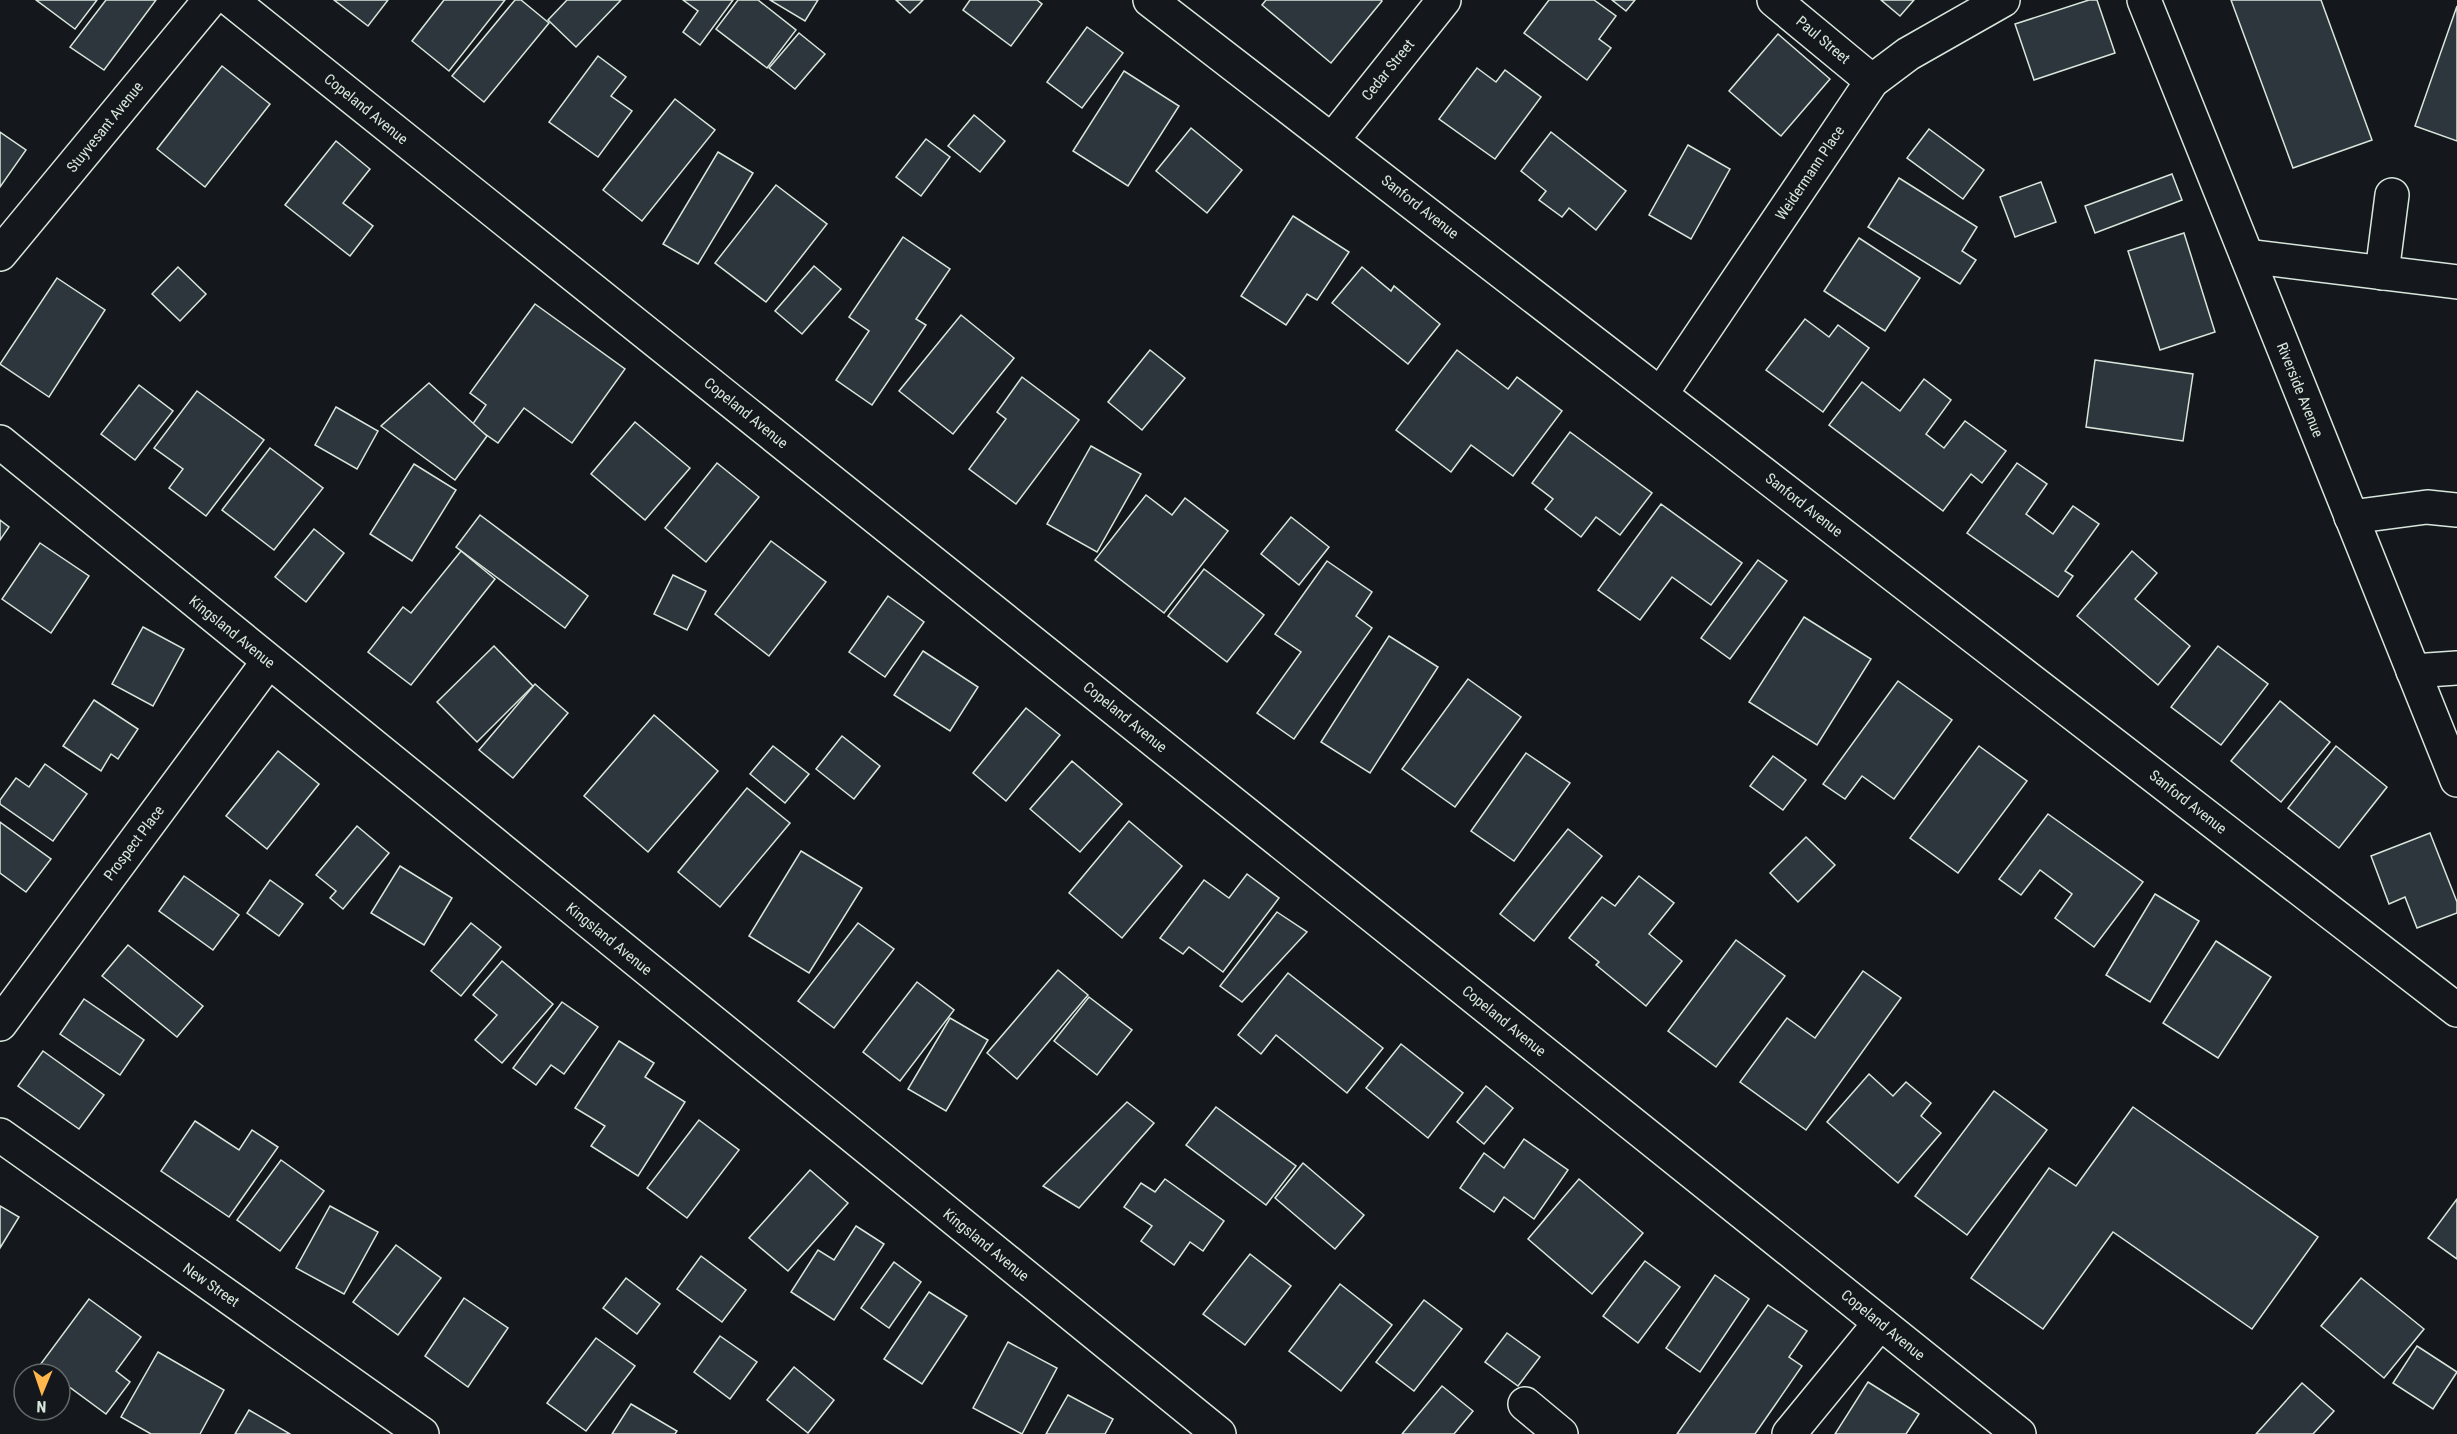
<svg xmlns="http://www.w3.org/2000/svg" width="2457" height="1434" viewBox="0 0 2457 1434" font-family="'Roboto Condensed',sans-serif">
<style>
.building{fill:#2c363c;stroke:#d8e6dc;stroke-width:1.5}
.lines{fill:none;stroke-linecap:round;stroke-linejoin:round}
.minor-casing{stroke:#d8e6dc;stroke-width:36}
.major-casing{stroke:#d8e6dc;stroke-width:36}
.minor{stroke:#14181c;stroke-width:33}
.major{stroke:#14181c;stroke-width:33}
.labels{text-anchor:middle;stroke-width:4.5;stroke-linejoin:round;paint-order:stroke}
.street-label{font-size:15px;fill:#d8e6dc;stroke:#14181c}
</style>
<rect width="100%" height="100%" fill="#14181c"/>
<g class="building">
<path d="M36 0H97L75 29Z"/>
<path d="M106 0H156L104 70 70 47Z"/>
<path d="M334 0H388L368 26Z"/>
<path d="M444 0H505L449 71 412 41Z"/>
<path d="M515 0H521L549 23 484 102 452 76Z"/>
<path d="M567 0H621L576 47 548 20Z"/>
<path d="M683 0H733L700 45 683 32 698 11Z"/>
<path d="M738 0H758L796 30 767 68 716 29Z"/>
<path d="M770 0H818L805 21Z"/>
<path d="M896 0H923L910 13Z"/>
<path d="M970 0H1037L1042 4 1011 46 963 10Z"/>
<path d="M1266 0H1381L1382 1 1331 63 1262 5Z"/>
<path d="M1549 0H1594L1616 16 1599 39 1611 48 1587 80 1524 33Z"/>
<path d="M1612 0H1635L1626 11Z"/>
<path d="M1881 0H1914L1900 16Z"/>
<path d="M2089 0H2097L2115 53 2034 80 2015 24Z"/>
<path d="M2231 0H2321L2372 140 2293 168Z"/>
<path d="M2457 6V141L2415 126Z"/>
<path d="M1087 27 1123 53 1082 108 1047 82Z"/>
<path d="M799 33 825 54 795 89 769 68Z"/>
<path d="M1778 34 1830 79 1781 136 1729 91Z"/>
<path d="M598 56 626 77 611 96 632 111 598 157 549 122Z"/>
<path d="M222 66 270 104 205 187 157 149Z"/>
<path d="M1477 68 1496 82 1505 70 1541 97 1495 159 1439 119Z"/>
<path d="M1124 71 1179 106 1128 186 1073 151Z"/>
<path d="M675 99 715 130 642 221 603 190Z"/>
<path d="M974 115 1005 141 980 172 948 146Z"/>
<path d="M1191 128 1242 170 1207 213 1156 171Z"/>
<path d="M1929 129 1984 170 1963 199 1907 158Z"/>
<path d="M0 132 26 150 0 187Z"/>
<path d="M1551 132 1626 191 1596 230 1569 208 1562 217 1539 200 1546 191 1521 171Z"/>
<path d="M926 139 950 157 921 196 896 177Z"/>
<path d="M336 141 370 169 343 203 373 226 350 256 285 205Z"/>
<path d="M1688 145 1730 169 1691 239 1649 215Z"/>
<path d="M718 152 753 173 698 264 663 244Z"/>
<path d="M2172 174 2182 200 2095 233 2085 206Z"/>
<path d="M1899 178 1977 227 1962 251 1976 260 1960 284 1868 227Z"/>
<path d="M2041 182 2056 222 2015 237 2000 197Z"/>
<path d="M776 185 827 224 766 302 715 263Z"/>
<path d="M1293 216 1349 252 1317 300 1307 294 1286 325 1241 296Z"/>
<path d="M2184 233 2215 332 2160 350 2128 251Z"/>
<path d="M903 237 950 269 916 319 926 325 872 405 836 380 869 331 849 317Z"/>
<path d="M1859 238 1920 278 1885 331 1824 291Z"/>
<path d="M814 266 841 289 802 334 775 311Z"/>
<path d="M178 267 206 294 180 321 152 294Z"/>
<path d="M1362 267 1391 291 1394 286 1440 324 1408 364 1332 303Z"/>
<path d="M57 278 105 310 49 397 0 364Z"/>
<path d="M535 304 625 369 572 443 524 408 498 443 472 425 486 405 470 393Z"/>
<path d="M961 315 1014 358 953 434 899 391Z"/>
<path d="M1805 319 1829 337 1838 325 1869 348 1823 412 1766 370Z"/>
<path d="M1150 350 1185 378 1142 430 1108 402Z"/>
<path d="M1457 350 1508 389 1517 377 1562 411 1513 476 1471 445 1451 472 1396 430Z"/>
<path d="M2095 360 2193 374 2183 441 2086 427Z"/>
<path d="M1022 377 1079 420 1016 504 969 469 1006 419 997 412Z"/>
<path d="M1924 379 1951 400 1926 434 1944 448 1965 421 2006 451 1982 483 1971 474 1943 511 1829 425 1862 382 1900 411Z"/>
<path d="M429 383 487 436 455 480 381 426Z"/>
<path d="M139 385 173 411 135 460 101 434Z"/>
<path d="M197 391 264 440 206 516 169 488 183 469 154 448Z"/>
<path d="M336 407 378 431 357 469 315 445Z"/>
<path d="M635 422 690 468 645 520 591 474Z"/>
<path d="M1570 432 1652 493 1620 535 1596 517 1581 537 1545 509 1553 499 1532 483Z"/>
<path d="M1091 446 1141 474 1097 552 1047 524Z"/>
<path d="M270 448 323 488 274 550 222 510Z"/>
<path d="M717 463 759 497 706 562 665 528Z"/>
<path d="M2017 463 2047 484 2026 514 2053 534 2073 506 2099 524 2065 571 2073 576 2058 597 1967 533Z"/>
<path d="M414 464 456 490 412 561 370 534Z"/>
<path d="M1146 495 1172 515 1185 498 1228 531 1164 613 1095 560Z"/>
<path d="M1661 504 1742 563 1711 605 1672 577 1640 620 1598 590Z"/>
<path d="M480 515 588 596 565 628 456 547Z"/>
<path d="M1291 517 1329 547 1299 585 1261 554Z"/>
<path d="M0 520 9 527 0 540Z"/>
<path d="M314 529 344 553 306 602 275 577Z"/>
<path d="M771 541 826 582 769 656 715 614Z"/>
<path d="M40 543 89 576 51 633 2 599Z"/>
<path d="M461 551 495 579 411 685 368 652 403 607 411 613Z"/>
<path d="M2132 551 2157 573 2135 599 2190 646 2158 685 2077 616Z"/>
<path d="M1758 560 1787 581 1730 659 1701 638Z"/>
<path d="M1327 561 1372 592 1356 616 1372 628 1294 739 1257 713 1301 652 1275 634Z"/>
<path d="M1204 569 1264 615 1227 662 1168 616Z"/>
<path d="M673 575 706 591 687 630 654 614Z"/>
<path d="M888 596 924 622 885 677 849 652Z"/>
<path d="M1804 617 1871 659 1817 745 1749 702Z"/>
<path d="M143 627 184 649 153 706 112 684Z"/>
<path d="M1389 636 1438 667 1370 773 1321 742Z"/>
<path d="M494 646 533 686 477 742 437 702Z"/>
<path d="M2218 646 2268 684 2221 745 2171 707Z"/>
<path d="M923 651 978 687 950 731 894 695Z"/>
<path d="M1468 679 1521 717 1455 807 1402 769Z"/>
<path d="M1898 681 1952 720 1894 799 1862 776 1845 799 1823 784Z"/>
<path d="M535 684 568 713 513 778 479 750Z"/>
<path d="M94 700 138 729 118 759 111 754 101 771 63 746Z"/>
<path d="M2280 701 2330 742 2281 802 2231 761Z"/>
<path d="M1026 708 1060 735 1006 801 973 773Z"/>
<path d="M654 715 718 771 648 852 584 796Z"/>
<path d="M842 736 880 766 854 799 816 769Z"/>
<path d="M773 746 809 774 785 803 750 774Z"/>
<path d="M1979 746 2027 781 1958 873 1910 838Z"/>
<path d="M2336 746 2387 787 2339 848 2288 808Z"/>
<path d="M278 751 319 784 267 849 226 816Z"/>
<path d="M1526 753 1570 783 1514 861 1471 831Z"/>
<path d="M1773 756 1806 780 1783 810 1750 786Z"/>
<path d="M1072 761 1122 804 1080 852 1030 809Z"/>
<path d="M45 764 87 794 53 841 0 804V800L16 778 29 787Z"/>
<path d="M747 788 790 823 720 907 678 872Z"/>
<path d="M2048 814 2143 882 2094 947 2055 918 2072 894 2040 870 2021 895 1999 879Z"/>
<path d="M1129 821 1182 866 1122 938 1069 893Z"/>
<path d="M0 822 51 859 26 892 0 873Z"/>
<path d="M357 826 389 853 343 909 330 898 336 891 316 875Z"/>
<path d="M1568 829 1602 856 1534 941 1500 914Z"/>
<path d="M2430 833 2457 902V913L2417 928 2405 897 2389 904 2371 856Z"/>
<path d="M1806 837 1835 865 1798 902 1770 873Z"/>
<path d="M801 851 862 888 809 973 749 936Z"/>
<path d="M400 866 452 898 424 945 371 913Z"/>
<path d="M1247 874 1279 898 1223 972 1189 947 1183 954 1160 938 1204 880 1229 898Z"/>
<path d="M184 876 239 915 213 950 159 911Z"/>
<path d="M1639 876 1674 903 1649 934 1682 961 1646 1006 1596 965 1599 962 1569 938 1602 897 1615 906Z"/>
<path d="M270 880 303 904 279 936 247 913Z"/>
<path d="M2155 894 2199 921 2150 1002 2106 975Z"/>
<path d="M1277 912 1307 932 1242 1002 1220 986Z"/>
<path d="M471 923 501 947 461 996 431 971Z"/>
<path d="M858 923 894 949 834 1028 798 1001Z"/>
<path d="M1736 940 1785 976 1716 1067 1668 1031Z"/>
<path d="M2216 941 2271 977 2218 1058 2163 1023Z"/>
<path d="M128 945 203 1006 177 1037 102 976Z"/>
<path d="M502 961 553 1004 502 1063 475 1040 497 1015 473 995Z"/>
<path d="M1058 970 1088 995 1017 1079 987 1053Z"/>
<path d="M1863 971 1901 998 1806 1130 1740 1082 1787 1018 1815 1038Z"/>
<path d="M1288 973 1383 1048 1347 1093 1276 1035 1261 1054 1238 1035Z"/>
<path d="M917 982 954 1010 900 1081 863 1052Z"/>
<path d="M1089 997 1132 1030 1097 1075 1054 1041Z"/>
<path d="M84 999 144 1040 120 1075 60 1034Z"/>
<path d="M562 1002 598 1027 564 1074 551 1065 536 1085 513 1068Z"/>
<path d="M950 1018 988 1040 946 1111 908 1089Z"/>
<path d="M619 1041 654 1063 645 1077 685 1102 638 1176 591 1146 605 1126 575 1108Z"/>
<path d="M1401 1044 1463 1093 1428 1138 1366 1088Z"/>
<path d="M43 1051 104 1095 79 1129 18 1086Z"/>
<path d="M1869 1074 1893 1096 1906 1082 1931 1103 1921 1116 1941 1133 1898 1183 1827 1122Z"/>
<path d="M1486 1086 1513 1108 1484 1144 1457 1122Z"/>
<path d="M1994 1091 2047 1130 1967 1235 1915 1196Z"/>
<path d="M1127 1102 1154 1123 1079 1208 1043 1186Z"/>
<path d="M1216 1107 1296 1166 1266 1205 1186 1145Z"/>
<path d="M2133 1107 2318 1237 2252 1329 2113 1232 2043 1329 1971 1278 2049 1168 2076 1186Z"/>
<path d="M699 1120 739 1150 687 1218 647 1188Z"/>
<path d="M195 1121 239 1150 252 1130 278 1147 229 1217 161 1171Z"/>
<path d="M1524 1139 1568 1170 1534 1219 1504 1197 1494 1212 1460 1188 1484 1153 1504 1168Z"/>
<path d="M281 1160 324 1191 280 1251 237 1220Z"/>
<path d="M1303 1163 1364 1215 1335 1249 1275 1198Z"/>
<path d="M810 1170 848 1203 788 1271 749 1238Z"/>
<path d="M1165 1179 1224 1221 1203 1251 1190 1242 1174 1265 1141 1241 1152 1226 1124 1207 1141 1183 1155 1192Z"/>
<path d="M1579 1179 1643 1233 1592 1294 1528 1239Z"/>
<path d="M2457 1199V1259L2428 1238Z"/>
<path d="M0 1206 19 1217 0 1248Z"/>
<path d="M330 1206 378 1232 344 1294 296 1268Z"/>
<path d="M856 1226 884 1244 834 1320 791 1292 818 1250 834 1260Z"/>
<path d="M396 1245 441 1278 398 1335 353 1302Z"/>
<path d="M1250 1254 1291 1286 1245 1345 1203 1314Z"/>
<path d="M701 1256 746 1290 722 1322 677 1289Z"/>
<path d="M1645 1261 1680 1287 1638 1343 1603 1316Z"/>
<path d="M894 1262 921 1282 889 1328 861 1308Z"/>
<path d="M1715 1275 1749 1299 1700 1372 1666 1348Z"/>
<path d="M626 1278 660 1304 637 1334 603 1308Z"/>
<path d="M2361 1278 2424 1329 2384 1378 2321 1326Z"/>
<path d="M1340 1284 1392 1325 1341 1391 1289 1351Z"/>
<path d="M929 1292 967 1316 922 1384 884 1359Z"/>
<path d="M464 1298 508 1328 468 1387 425 1356Z"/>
<path d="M89 1299 141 1337 116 1371 130 1382 106 1414 60 1380V1374H52L40 1365Z"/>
<path d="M1424 1300 1462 1329 1414 1391 1376 1362Z"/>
<path d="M1768 1305 1807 1331 1789 1357 1802 1366 1755 1434H1677Z"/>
<path d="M1507 1333 1540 1357 1518 1386 1485 1362Z"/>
<path d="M720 1336 757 1362 730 1399 694 1372Z"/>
<path d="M596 1338 635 1366 586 1431 547 1403Z"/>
<path d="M1008 1342 1057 1368 1022 1434 973 1408Z"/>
<path d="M2417 1346 2457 1372 2433 1409 2393 1383Z"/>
<path d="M158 1352 224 1390 200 1434H151L121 1417Z"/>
<path d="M794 1367 834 1400 808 1433 767 1400Z"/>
<path d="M1868 1382 1919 1414 1906 1434H1835Z"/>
<path d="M2302 1383 2334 1411 2313 1434H2256Z"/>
<path d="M1442 1386 1473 1411 1454 1434H1402Z"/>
<path d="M1068 1395 1113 1419 1105 1434H1046Z"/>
<path d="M631 1404 677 1431 675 1434H612Z"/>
<path d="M249 1410 290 1434H235Z"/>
</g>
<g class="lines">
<g class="minor-casing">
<g id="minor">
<path d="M231 0 2019 1434"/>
<path d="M1150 0 2457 1010"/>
<path d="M1774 0 1872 81"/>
<path d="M1333 139 1444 0"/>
<path d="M0 254 210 0"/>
<path d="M2247 256 2457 282"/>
<path d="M2382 273 2392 195"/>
<path d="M1661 394 1872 81 1908 54 2003 0"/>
<path d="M2351 517 2427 507 2457 510"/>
<path d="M2413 671 2457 668"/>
<path d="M0 1024 268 662"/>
<path d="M0 1135 422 1434"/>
<path d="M1525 1404 1561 1434"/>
<path d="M1789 1434 1880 1323"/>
</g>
</g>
<g class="major-casing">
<g id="major">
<path d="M2144 0 2457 780"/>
<path d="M0 442 1219 1434"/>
</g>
</g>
<use href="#minor" class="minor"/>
<use href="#major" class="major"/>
</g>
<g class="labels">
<g class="street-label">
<text transform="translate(1823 40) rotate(40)" y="5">Paul Street</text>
<text transform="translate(1388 70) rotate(-51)" y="5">Cedar Street</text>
<text transform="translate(366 109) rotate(39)" y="5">Copeland Avenue</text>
<text transform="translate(105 127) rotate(-51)" y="5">Stuyvesant Avenue</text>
<text transform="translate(1810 173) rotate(-56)" y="5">Weidermann Place</text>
<text transform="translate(1420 207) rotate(38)" y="5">Sanford Avenue</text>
<text transform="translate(2300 390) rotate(68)" y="5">Riverside Avenue</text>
<text transform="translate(746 413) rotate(39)" y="5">Copeland Avenue</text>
<text transform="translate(1804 505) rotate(38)" y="5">Sanford Avenue</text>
<text transform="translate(232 632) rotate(39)" y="5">Kingsland Avenue</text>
<text transform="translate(1125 717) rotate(39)" y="5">Copeland Avenue</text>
<text transform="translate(2188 802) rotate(38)" y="5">Sanford Avenue</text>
<text transform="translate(134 843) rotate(-53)" y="5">Prospect Place</text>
<text transform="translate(609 939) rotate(39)" y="5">Kingsland Avenue</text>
<text transform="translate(1504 1021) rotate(39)" y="5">Copeland Avenue</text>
<text transform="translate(986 1245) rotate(39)" y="5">Kingsland Avenue</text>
<text transform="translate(211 1285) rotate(35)" y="5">New Street</text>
<text transform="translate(1883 1325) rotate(39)" y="5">Copeland Avenue</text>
</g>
</g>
<g transform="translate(42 1392) rotate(182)"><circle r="28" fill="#14181c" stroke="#626a69" stroke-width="1.5"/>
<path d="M0-4.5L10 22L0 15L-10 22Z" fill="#ffb74d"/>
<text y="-9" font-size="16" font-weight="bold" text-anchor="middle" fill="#d8e6dc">N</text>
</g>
</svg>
